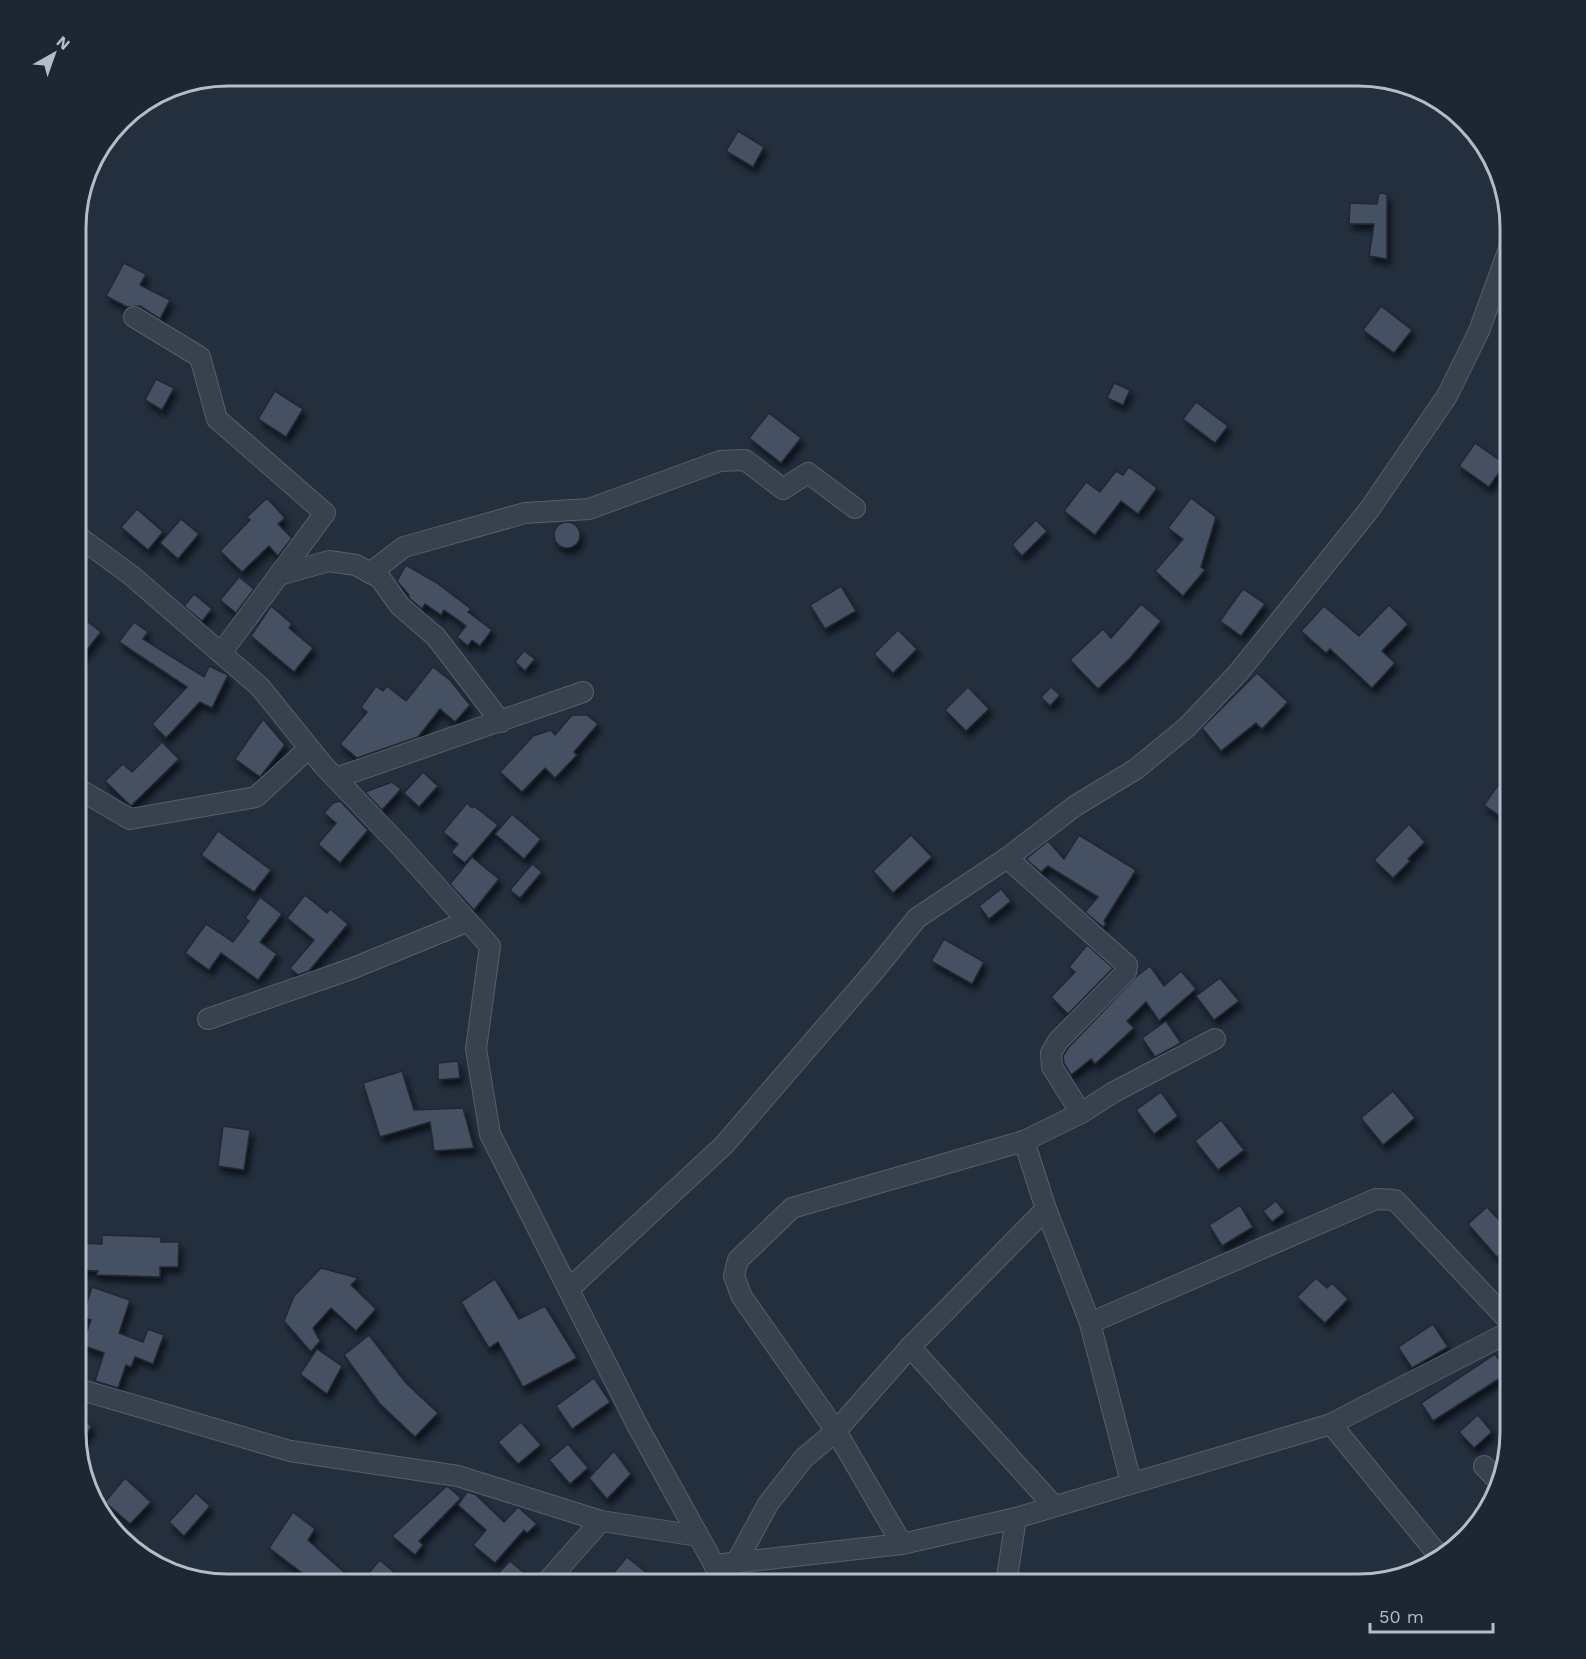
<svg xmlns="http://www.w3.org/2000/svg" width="1586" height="1659" viewBox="0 0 1586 1659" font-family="'Work Sans',sans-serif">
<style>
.building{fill:#455162;stroke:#1f2835;stroke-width:1.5;filter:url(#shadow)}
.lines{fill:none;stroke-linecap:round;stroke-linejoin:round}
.minor-casing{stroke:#565f6c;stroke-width:22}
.minor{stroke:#38414e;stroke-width:20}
.rim{fill:none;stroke:#b4bcc9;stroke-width:3}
</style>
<defs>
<filter id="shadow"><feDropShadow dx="3.5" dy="6" stdDeviation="3" flood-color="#0009"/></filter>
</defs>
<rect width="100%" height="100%" fill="#242f3e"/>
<g class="building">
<path d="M738 131 764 147 753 167 726 151Z"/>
<path d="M1379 193 1387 194V259L1369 256 1374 224H1349L1350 203 1377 204Z"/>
<path d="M124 263 146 274 140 285 170 300 160 319 140 306 127 307 106 296Z"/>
<path d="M1381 306 1412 330 1394 353 1363 330Z"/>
<path d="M156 379 174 388 162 410 145 400Z"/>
<path d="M1114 383 1130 390 1123 405 1107 398Z"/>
<path d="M275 391 303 409 286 437 258 419Z"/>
<path d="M1196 402 1228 426 1215 443 1183 419Z"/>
<path d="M769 413 801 438 781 463 749 438Z"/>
<path d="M1475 443 1505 464 1489 487 1459 466Z"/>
<path d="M1129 467 1157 488 1138 514 1121 501 1095 535 1064 511 1086 482 1100 492 1116 471 1123 475Z"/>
<path d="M267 498 285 518 278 524 292 538 278 556 269 546 242 572 220 551 250 520 247 517Z"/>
<path d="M1191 498 1216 517 1201 567 1205 570 1183 596 1155 571 1183 539 1168 528Z"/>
<path d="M137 509 163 532 148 550 121 527Z"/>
<path d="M181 519 199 534 178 559 160 543Z"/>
<path d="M1036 520 1047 531 1022 556 1012 545Z"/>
<circle cx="567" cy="535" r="13"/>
<path d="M406 565 437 583 471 609 468 612 492 630 480 646 472 640 468 646 457 637 466 626 444 610 441 615 425 604 422 609 409 598V595L397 581Z"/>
<path d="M239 577 254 589 236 613 220 600Z"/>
<path d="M841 586 856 611 825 629 810 605Z"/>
<path d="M1243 589 1265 604 1241 636 1220 621Z"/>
<path d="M194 594 212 609 202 621 184 606Z"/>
<path d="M1141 604 1161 621 1130 658 1098 689 1070 660 1103 629 1111 638Z"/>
<path d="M1389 605 1408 624 1382 651 1395 663 1372 688 1330 649 1326 653 1301 631 1324 606 1359 636Z"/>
<path d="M271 606 292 624 289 628 313 648 294 672 251 636Z"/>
<path d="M75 612 101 632 75 665Z"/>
<path d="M134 622 148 632 143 639 204 677 209 666 228 675 212 708 200 702 166 738 152 724 187 687 119 642Z"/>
<path d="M898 630 917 649 893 673 874 654Z"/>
<path d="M524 651 535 659 525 671 515 662Z"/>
<path d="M433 667 450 680 470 705 455 722 440 709 418 737 357 758 340 744 367 712 361 707 376 686 383 691 387 686 406 701Z"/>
<path d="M1257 673 1288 702 1262 729 1256 723 1221 751 1202 728Z"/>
<path d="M968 687 989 709 966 731 945 710Z"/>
<path d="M1051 687 1060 695 1050 706 1041 697Z"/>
<path d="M572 715H587L598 724 574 752 577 755 555 778 545 768 522 792 500 772 533 736 551 730 555 735Z"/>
<path d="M263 719 285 745 260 777 235 759Z"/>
<path d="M162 742 179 759 131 806 105 781 123 764 132 772Z"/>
<path d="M1511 767V803L1501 817 1484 805Z"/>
<path d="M423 772 438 786 419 807 404 793Z"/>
<path d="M392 782 401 789 382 810 365 792Z"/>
<path d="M340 801 368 830 340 863 318 844 336 823 324 813 333 803Z"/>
<path d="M467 803 472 808 474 806 498 825 465 863 451 852 458 844 443 832Z"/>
<path d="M512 814 541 839 524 859 495 834Z"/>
<path d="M1409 824 1425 842 1408 859 1410 861 1393 878 1374 860Z"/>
<path d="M218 831 271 870 254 892 201 855Z"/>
<path d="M911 835 932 857 893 893 873 871Z"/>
<path d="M1079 835 1136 870 1104 921 1106 924 1103 927 1085 912 1098 897 1048 866 1041 872 1026 859 1048 841 1064 859Z"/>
<path d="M472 857 499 879 474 910 450 884Z"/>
<path d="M532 864 542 872 520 898 510 890Z"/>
<path d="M1001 889 1011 901 989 919 979 906Z"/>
<path d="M305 895 327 913 330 909 348 924 309 971 298 975 290 968 314 940 287 918Z"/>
<path d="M260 897 282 914 260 942 277 954 258 980 221 953 209 970 185 953 206 924 233 942 249 921 245 918Z"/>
<path d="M944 939 984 962 972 984 931 961Z"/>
<path d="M1087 945 1113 968 1068 1014 1051 997 1075 972 1069 967Z"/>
<path d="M1150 966 1164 986 1181 971 1196 989 1159 1021 1146 1002 1127 1021 1134 1028 1095 1064 1091 1059 1071 1075 1064 1063 1063 1056 1068 1048 1137 976Z"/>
<path d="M1220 978 1239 1001 1214 1020 1196 996Z"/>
<path d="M1166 1021 1181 1043 1155 1057 1142 1038Z"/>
<path d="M458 1061 460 1078 438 1080V1063Z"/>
<path d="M402 1071 414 1110 463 1108 474 1148 434 1151 430 1122 380 1137 363 1083Z"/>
<path d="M1393 1091 1415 1118 1383 1145 1361 1118Z"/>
<path d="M1161 1092 1178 1116 1154 1134 1136 1110Z"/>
<path d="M1221 1120 1244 1150 1218 1170 1195 1141Z"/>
<path d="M223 1126 250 1130 244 1170 218 1166Z"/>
<path d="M1276 1201 1285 1212 1272 1222 1263 1211Z"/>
<path d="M1240 1205 1253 1227 1222 1246 1209 1225Z"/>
<path d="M1487 1207 1511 1233V1245L1497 1257 1468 1224Z"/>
<path d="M102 1235 161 1237V1242H179L178 1267H160V1277L96 1275 98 1271 75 1270V1243L102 1244Z"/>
<path d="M321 1268 358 1278 351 1285 376 1309 356 1331 331 1308 313 1328 320 1341 311 1352 284 1321 294 1296Z"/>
<path d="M1316 1278 1327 1288 1332 1283 1348 1299 1325 1323 1297 1297Z"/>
<path d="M495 1279 519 1319 545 1306 577 1358 523 1387 498 1342 489 1348 461 1302Z"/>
<path d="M92 1287 130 1300 119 1333 143 1342 148 1329 164 1335 153 1364 135 1357 131 1367 126 1365 118 1388 95 1381 104 1353 82 1345 91 1320 82 1317Z"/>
<path d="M1433 1324 1448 1347 1412 1368 1398 1347Z"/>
<path d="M369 1335 406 1383 438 1413 415 1437 380 1404 344 1355Z"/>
<path d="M317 1349 342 1366 327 1394 300 1374Z"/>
<path d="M1495 1354 1508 1373 1433 1421 1421 1403Z"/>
<path d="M594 1378 610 1402 572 1429 556 1406Z"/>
<path d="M75 1415 92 1426 78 1448 75 1432Z"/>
<path d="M1478 1415 1492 1432 1474 1448 1459 1432Z"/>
<path d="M521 1422 541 1445 518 1464 498 1442Z"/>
<path d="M568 1444 588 1468 570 1484 549 1460Z"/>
<path d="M614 1451 631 1474 607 1499 589 1478Z"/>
<path d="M125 1478 151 1502 130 1524 105 1502Z"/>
<path d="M447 1486 461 1498 419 1541 423 1545 415 1555 392 1536Z"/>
<path d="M467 1492 475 1494 504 1522 518 1507 537 1524 527 1533 524 1530 495 1563 473 1545 486 1530 458 1505Z"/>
<path d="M196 1493 210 1506 184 1536 169 1522Z"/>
<path d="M293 1512 315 1529 308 1540 345 1573 337 1584H294L302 1573 269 1548Z"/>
<path d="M627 1557 660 1584H604Z"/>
<path d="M380 1560 407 1584H359Z"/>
<path d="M510 1561 528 1576 520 1584H488Z"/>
</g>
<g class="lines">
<g class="minor-casing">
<g id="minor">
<path d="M134 317 200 357 217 419 325 513 221 653"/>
<path d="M75 534 132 576 260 687 323 765 402 848 490 946 476 1049 490 1134 636 1423 725 1584"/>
<path d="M370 573 404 547 525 513 589 509 720 461 745 460 783 489 808 473 855 508"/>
<path d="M279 575 329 561 356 565 380 578 400 606 436 637 501 722"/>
<path d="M336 778 583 692"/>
<path d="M75 787 130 819 256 797 309 748"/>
<path d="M1007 858 1127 965 1126 972 1058 1041 1051 1053 1052 1067 1081 1113"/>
<path d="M208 1019 351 969 466 922"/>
<path d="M1024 1141 1046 1209 1090 1323 1131 1482"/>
<path d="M569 1289 724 1145 875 970 917 918 1007 858 1075 806 1136 769 1187 727 1238 673 1369 510 1447 396 1479 331 1511 243"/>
<path d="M1090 1323 1376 1199 1395 1200 1511 1323"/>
<path d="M910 1347 1054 1506"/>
<path d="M75 1388 290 1451 458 1476 601 1521 698 1536"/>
<path d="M1331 1424 1440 1557"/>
<path d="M1484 1466 1499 1482"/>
<path d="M902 1544 836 1431 742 1297 734 1276 738 1260 792 1208 1024 1141 1081 1113 1114 1092 1215 1039"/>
<path d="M736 1563 768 1504 804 1458 836 1431 910 1347 1046 1209"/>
<path d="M714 1565 902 1544 1016 1518 1331 1424 1511 1331"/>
<path d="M545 1584 601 1521"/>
<path d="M1006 1584 1016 1518"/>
</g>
</g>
<use href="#minor" class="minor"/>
</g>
<path d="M0 0H1586V1659H0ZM228 86H1358A142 142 0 0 1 1500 228V1432A142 142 0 0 1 1358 1574H228A142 142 0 0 1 86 1432V228A142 142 0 0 1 228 86Z" fill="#1d2633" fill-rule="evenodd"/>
<path class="rim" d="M228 86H1358A142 142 0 0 1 1500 228V1432A142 142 0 0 1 1358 1574H228A142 142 0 0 1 86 1432V228A142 142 0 0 1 228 86Z"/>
<g transform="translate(54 54) rotate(40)" stroke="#1d2633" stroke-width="4.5" paint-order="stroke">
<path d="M0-4.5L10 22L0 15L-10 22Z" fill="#b4bcc9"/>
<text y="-9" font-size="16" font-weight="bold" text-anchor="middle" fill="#b4bcc9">N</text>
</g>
<path d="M1370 1623v9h123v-9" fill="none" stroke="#b4bcc9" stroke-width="3"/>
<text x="1379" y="1623" font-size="18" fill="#b4bcc9" stroke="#1d2633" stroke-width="4.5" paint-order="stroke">50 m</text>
</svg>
